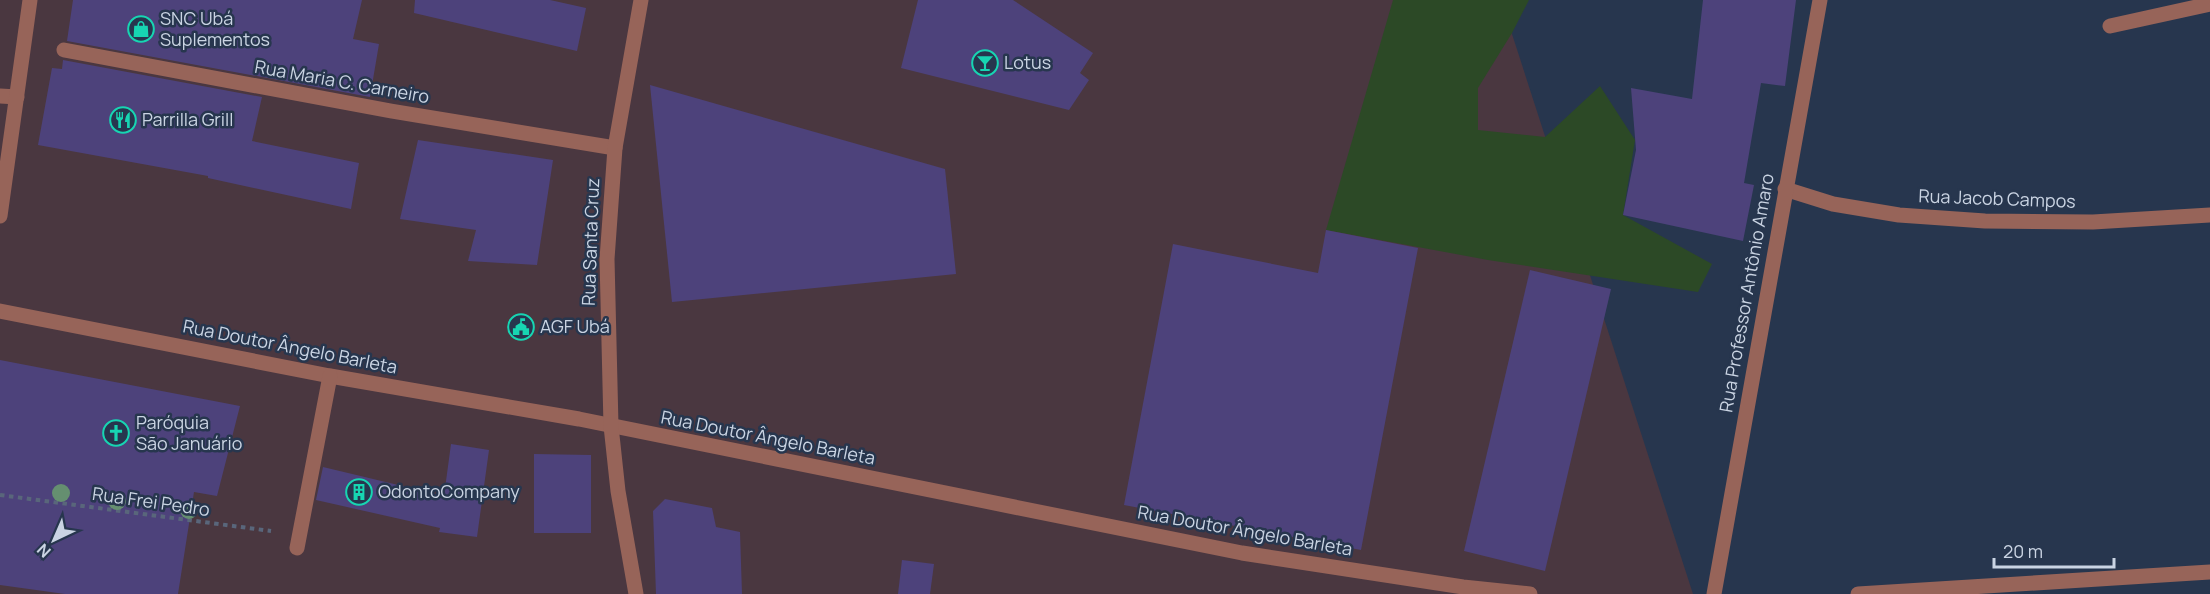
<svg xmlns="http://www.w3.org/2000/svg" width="2210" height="594" viewBox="0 0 2210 594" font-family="Manrope,sans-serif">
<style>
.commercial{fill:#4a3740}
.green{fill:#2c4926}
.building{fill:#4d427b}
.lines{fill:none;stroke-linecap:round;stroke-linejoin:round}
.path{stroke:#59667b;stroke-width:4;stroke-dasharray:4.5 4.5;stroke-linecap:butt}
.minor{stroke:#976459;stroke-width:15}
.tree{fill:#658f70}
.labels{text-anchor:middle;stroke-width:5;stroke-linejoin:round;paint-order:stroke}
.poi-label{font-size:18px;fill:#cad4e3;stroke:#27364e;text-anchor:start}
.street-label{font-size:18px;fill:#cad4e3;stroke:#27364e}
</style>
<rect width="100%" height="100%" fill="#27364e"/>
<path class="commercial" d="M0 0H1501L1693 594H0Z"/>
<path class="green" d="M1393 0H1529L1512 33 1478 88V130L1545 137 1600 86 1635 140 1623 215 1712 264 1698 292 1488 260 1326 230Z"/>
<g class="building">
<path d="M73 0H362L353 39 379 44 370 97 67 41Z"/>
<path d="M415 0H550L586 8 577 51 414 13Z"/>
<path d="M918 0H1013L1093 53 1080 73 1089 80 1069 110 901 68Z"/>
<path d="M1703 0H1796L1785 86 1761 83 1744 183 1754 185 1743 241 1623 215 1636 150 1631 88 1692 99Z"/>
<path d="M63 60 262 97 252 141 359 163 351 209 208 178V176L38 145 52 68 62 69Z"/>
<path d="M650 85 945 169 956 274 672 302Z"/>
<path d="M418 140 553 160 537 265 468 261 476 230 400 219Z"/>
<path d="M1326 230 1418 248 1361 550 1124 505 1173 244 1318 273Z"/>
<path d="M1530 270 1611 289 1545 571 1464 551Z"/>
<path d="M0 360 240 406 217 496 194 492 178 594H65L0 585Z"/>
<path d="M451 444 489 450 477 537 439 532 440 528 316 500 323 467 444 496Z"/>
<path d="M534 454 591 455V533H534Z"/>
<path d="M665 499 712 508 716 527 740 532 742 594H656L653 511Z"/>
<path d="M902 560 934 564 930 594H898Z"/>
</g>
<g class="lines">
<path class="path" d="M0 495 271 531"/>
<g class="minor">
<path d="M2110 26 2210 4"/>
<path d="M64 50 391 111 615 148"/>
<path d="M0 96 17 97"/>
<path d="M1785 189 1833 204 1899 215 1985 221 2093 222 2210 215"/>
<path d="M0 216 30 0"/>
<path d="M0 311 330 376 579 419 1242 553 1463 587 1530 594"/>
<path d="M297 548 330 376"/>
<path d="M636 594 618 491 611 426 607 259 615 148 641 0"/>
<path d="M1714 594 1820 0"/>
<path d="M1858 594 2210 572"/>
</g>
</g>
<g class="tree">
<circle cx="61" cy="493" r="9"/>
<circle cx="117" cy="501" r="9"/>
<circle cx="189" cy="510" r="9"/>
</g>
<defs>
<g id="shop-ring" transform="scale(1.35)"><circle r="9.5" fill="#27364e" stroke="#17d5b2" stroke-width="1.5"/><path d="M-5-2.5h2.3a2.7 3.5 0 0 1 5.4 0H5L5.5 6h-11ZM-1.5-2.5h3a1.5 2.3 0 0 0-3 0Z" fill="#17d5b2"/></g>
<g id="bar-ring" transform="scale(1.35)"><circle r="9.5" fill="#27364e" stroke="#17d5b2" stroke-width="1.5"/><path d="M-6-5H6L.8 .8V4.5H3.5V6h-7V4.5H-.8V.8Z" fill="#17d5b2"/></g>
<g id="restaurant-ring" transform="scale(1.35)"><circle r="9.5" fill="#27364e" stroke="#17d5b2" stroke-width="1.5"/><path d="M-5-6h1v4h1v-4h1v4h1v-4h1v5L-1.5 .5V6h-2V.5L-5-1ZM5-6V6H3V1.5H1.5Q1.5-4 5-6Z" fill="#17d5b2"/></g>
<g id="civic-ring" transform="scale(1.35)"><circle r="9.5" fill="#27364e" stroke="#17d5b2" stroke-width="1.5"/><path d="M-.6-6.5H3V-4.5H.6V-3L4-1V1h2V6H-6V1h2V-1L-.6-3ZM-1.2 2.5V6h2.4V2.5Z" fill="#17d5b2"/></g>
<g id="church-ring" transform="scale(1.35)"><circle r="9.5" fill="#27364e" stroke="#17d5b2" stroke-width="1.5"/><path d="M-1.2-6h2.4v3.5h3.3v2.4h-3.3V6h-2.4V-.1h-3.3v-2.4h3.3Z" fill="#17d5b2"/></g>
<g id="building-ring" transform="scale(1.35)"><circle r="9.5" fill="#27364e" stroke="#17d5b2" stroke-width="1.5"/><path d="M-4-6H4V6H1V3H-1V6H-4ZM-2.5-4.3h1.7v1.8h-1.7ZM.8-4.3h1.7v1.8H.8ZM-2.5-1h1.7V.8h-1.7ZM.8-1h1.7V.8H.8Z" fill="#17d5b2"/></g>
</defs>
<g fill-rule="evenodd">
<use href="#shop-ring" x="141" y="29"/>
<use href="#bar-ring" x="985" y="63"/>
<use href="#restaurant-ring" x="123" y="120"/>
<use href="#civic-ring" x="521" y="327"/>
<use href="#church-ring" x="116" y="433"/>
<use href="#building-ring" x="359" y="492"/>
</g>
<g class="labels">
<g class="poi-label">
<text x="160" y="25">SNC Ubá<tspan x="160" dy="21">Suplementos</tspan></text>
<text x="1004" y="69">Lotus</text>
<text x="142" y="126">Parrilla Grill</text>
<text x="540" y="333">AGF Ubá</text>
<text x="136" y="429">Paróquia<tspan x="136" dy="21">São Januário</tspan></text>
<text x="378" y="498">OdontoCompany</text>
</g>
<g class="street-label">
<text transform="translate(342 82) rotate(10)" y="6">Rua Maria C. Carneiro</text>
<text transform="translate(1997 199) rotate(2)" y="6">Rua Jacob Campos</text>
<text transform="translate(591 242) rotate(-88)" y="6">Rua Santa Cruz</text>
<text transform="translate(1747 293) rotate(-80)" y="6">Rua Professor Antônio Amaro</text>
<text transform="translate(290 347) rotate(11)" y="6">Rua Doutor Ângelo Barleta</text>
<text transform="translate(768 438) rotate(11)" y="6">Rua Doutor Ângelo Barleta</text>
<text transform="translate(151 502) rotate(8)" y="6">Rua Frei Pedro</text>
<text transform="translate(1245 531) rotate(10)" y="6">Rua Doutor Ângelo Barleta</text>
</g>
</g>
<g transform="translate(54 540) rotate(224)" stroke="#27364e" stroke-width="4.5" paint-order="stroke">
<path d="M0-4.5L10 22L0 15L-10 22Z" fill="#cad4e3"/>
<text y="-9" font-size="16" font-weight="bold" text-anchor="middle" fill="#cad4e3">N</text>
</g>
<path d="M1994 558v9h120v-9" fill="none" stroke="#cad4e3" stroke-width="3"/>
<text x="2003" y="558" font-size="18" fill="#cad4e3" stroke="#27364e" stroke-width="4.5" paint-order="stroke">20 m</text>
</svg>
